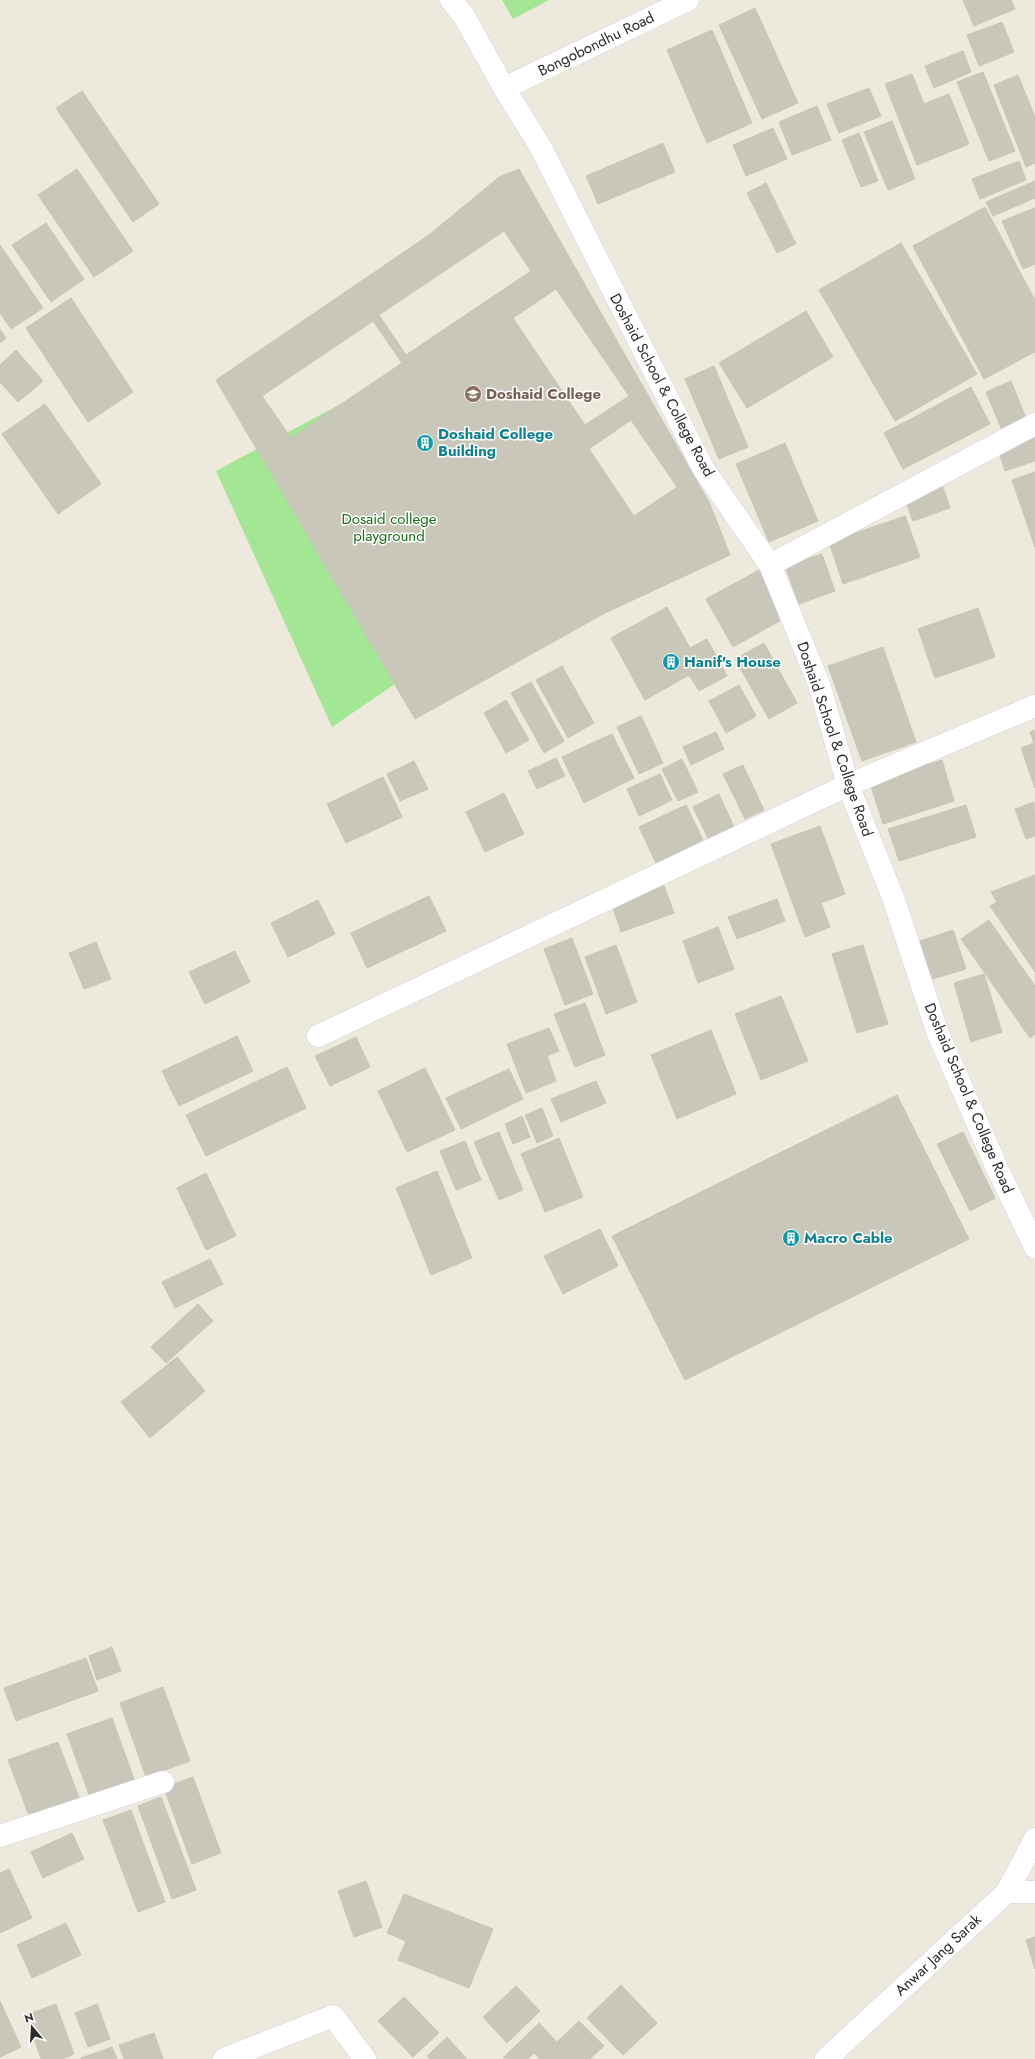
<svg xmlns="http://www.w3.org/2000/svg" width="1035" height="2059" viewBox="0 0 1035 2059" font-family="Jost,sans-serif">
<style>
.green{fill:#a3e795}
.building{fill:#c9c7ba;stroke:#c9c5b5;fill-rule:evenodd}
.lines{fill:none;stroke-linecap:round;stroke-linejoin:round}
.street-casing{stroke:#d1d1e4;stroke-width:23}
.secondary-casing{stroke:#d1d1e4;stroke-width:23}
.street{stroke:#fff;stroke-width:22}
.secondary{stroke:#fff;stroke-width:22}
.labels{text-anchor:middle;stroke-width:3;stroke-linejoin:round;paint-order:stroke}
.street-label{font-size:15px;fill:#2b2b2b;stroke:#fff}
.education-label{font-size:15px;font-weight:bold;fill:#785e54;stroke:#fff;text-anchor:start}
.culture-label{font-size:15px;font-weight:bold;fill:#0d838f;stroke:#fff;text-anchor:start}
.park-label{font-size:15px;fill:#196d16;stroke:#fff}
</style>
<rect width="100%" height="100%" fill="#ede9dc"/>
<g class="green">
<path d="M502 0H549L513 19Z"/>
<path d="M413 365 572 563 332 727 216 471Z"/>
</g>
<g class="building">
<path d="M963 0H1011L1015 9 974 26Z"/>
<path d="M755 8 798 103 762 119 719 25Z"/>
<path d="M1002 22 1014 52 979 66 967 35Z"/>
<path d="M712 30 752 123 707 143 667 50Z"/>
<path d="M963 51 971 72 934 88 925 66Z"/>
<path d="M983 72 1015 151 989 161 957 82Z"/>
<path d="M912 74 924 104 949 94 969 144 917 165 885 84Z"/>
<path d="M1018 75 1035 117V163L1026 167 994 85Z"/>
<path d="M869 88 881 116 839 133 827 104Z"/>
<path d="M82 91 159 204 133 222 56 108Z"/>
<path d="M817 106 831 140 792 155 779 122Z"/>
<path d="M892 121 915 179 888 190 864 132Z"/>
<path d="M773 128 787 159 746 176 733 145Z"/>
<path d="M859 133 878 181 861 187 842 140Z"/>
<path d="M663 143 675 172 598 204 586 176Z"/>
<path d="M1019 161 1026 180 980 199 972 179Z"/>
<path d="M77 169 133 251 94 277 38 195Z"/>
<path d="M519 169 710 504 730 555 605 613 415 719 216 380 429 235 499 177ZM504 231 531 271 406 355 379 315ZM556 289 629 396 585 425 513 318ZM373 321 402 363 291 438 262 396ZM631 420 677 487 634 516 589 449Z"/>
<path d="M1035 181V198L993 216 986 202Z"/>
<path d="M766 183 796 244 777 253 747 193Z"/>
<path d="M985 207 1035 300V352L984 379 913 246Z"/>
<path d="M1035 208V264L1023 269 1002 221Z"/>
<path d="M46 223 84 279 51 302 12 245Z"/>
<path d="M901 243 977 374 895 421 819 290Z"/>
<path d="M0 245 43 308 11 329 0 313Z"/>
<path d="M71 298 133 392 88 422 26 328Z"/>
<path d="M806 311 833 357 747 408 719 363Z"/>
<path d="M0 329 6 338 0 343Z"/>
<path d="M16 350 43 381 18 402 0 382V365Z"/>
<path d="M714 366 748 447 719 459 685 379Z"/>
<path d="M1011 381 1026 418 1001 428 986 392Z"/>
<path d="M971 387 990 424 903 469 884 433Z"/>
<path d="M45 404 101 484 58 514 2 434Z"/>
<path d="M1035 437V461L1005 471 998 449Z"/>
<path d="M785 443 818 521 769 542 736 464Z"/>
<path d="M1035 472V547L1012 480Z"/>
<path d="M943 487 950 508 913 521 905 500Z"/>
<path d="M905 516 920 557 843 584 829 542Z"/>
<path d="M822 554 835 591 799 604 785 566Z"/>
<path d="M759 570 785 618 733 647 706 599Z"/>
<path d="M667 607 690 648 707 639 727 676 699 691 689 675 645 700 611 638Z"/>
<path d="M978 608 995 657 935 678 918 629Z"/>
<path d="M764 643 797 703 769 719 735 659Z"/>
<path d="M883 647 916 742 862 761 828 666Z"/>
<path d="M562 666 594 723 568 738 536 680Z"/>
<path d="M531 682 564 741 544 753 511 693Z"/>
<path d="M739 685 756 716 726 733 709 701Z"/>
<path d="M506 700 529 740 506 753 484 713Z"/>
<path d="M641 716 663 763 639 774 617 727Z"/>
<path d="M1035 730V788L1021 748 1034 743 1030 732Z"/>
<path d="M716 732 724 749 691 765 683 747Z"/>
<path d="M612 734 634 778 584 803 562 757Z"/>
<path d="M556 758 565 776 537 789 528 771Z"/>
<path d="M682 759 698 792 678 801 662 769Z"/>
<path d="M942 760 954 801 883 824 870 783Z"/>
<path d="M414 761 428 789 400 801 387 774Z"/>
<path d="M743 765 764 810 745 819 723 774Z"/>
<path d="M660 774 672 800 639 816 627 789Z"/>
<path d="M383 777 402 817 346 843 327 804Z"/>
<path d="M504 793 524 834 485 852 466 812Z"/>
<path d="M719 794 734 827 709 840 693 807Z"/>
<path d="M1034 802 1035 836 1026 839 1015 809Z"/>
<path d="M686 805 703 840 656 863 639 827Z"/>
<path d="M966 805 976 837 899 861 888 829Z"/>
<path d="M820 826 845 894 821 903 830 927 805 937 771 844Z"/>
<path d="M1035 875V972L990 906 997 902 991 892Z"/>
<path d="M663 883 674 913 621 932 611 902Z"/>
<path d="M429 896 446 931 367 968 351 933Z"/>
<path d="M777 899 785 921 737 939 728 917Z"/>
<path d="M318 900 335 934 288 957 271 923Z"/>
<path d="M989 920 1035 986V1034L1030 1038 961 939Z"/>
<path d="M718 927 734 969 698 983 683 941Z"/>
<path d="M953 930 966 969 929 980 917 942Z"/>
<path d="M572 938 593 994 565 1005 544 949Z"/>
<path d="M96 942 111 979 84 989 69 953Z"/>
<path d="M616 945 637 1002 606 1014 585 957Z"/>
<path d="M863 945 888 1024 857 1033 832 954Z"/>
<path d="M235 951 250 982 205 1004 189 972Z"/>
<path d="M984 974 1002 1032 971 1042 954 983Z"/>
<path d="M781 996 808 1061 761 1080 735 1014Z"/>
<path d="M585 1003 605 1055 575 1067 554 1014Z"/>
<path d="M549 1028 559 1051 547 1056 556 1081 526 1093 507 1044Z"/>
<path d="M711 1030 736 1094 677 1119 651 1055Z"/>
<path d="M237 1036 253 1071 179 1106 162 1071Z"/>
<path d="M356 1037 370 1067 330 1086 315 1056Z"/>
<path d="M287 1067 306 1108 206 1156 186 1115Z"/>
<path d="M425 1068 455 1130 407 1152 378 1091Z"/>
<path d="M509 1069 523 1099 461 1129 446 1098Z"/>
<path d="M596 1081 606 1103 561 1122 551 1099Z"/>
<path d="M897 1095 969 1239 685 1380 612 1236Z"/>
<path d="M542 1108 553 1136 537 1143 525 1115Z"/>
<path d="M522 1116 530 1137 513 1144 505 1124Z"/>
<path d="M499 1132 523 1190 499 1200 474 1142Z"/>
<path d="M963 1132 995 1198 970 1211 937 1144Z"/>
<path d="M559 1138 583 1197 545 1212 521 1154Z"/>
<path d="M465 1141 481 1180 456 1190 440 1151Z"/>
<path d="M437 1171 472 1258 431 1275 396 1188Z"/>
<path d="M206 1173 236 1236 206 1250 177 1188Z"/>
<path d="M600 1229 618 1266 563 1294 544 1256Z"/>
<path d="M210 1259 223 1284 175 1308 162 1282Z"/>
<path d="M198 1304 213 1321 166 1363 151 1347Z"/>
<path d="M177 1357 205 1391 150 1438 121 1402Z"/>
<path d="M112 1647 121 1671 97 1680 89 1656Z"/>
<path d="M86 1658 98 1691 16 1721 4 1688Z"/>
<path d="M163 1687 190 1761 146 1777 120 1703Z"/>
<path d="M112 1718 137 1787 92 1803 67 1734Z"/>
<path d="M58 1742 81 1803 31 1821 8 1760Z"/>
<path d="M193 1777 221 1853 192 1864 164 1788Z"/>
<path d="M161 1797 196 1890 172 1899 138 1806Z"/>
<path d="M131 1810 165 1902 138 1912 103 1820Z"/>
<path d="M72 1833 84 1859 43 1878 31 1852Z"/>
<path d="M9 1869 32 1918 0 1933V1873Z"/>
<path d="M366 1881 382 1927 354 1937 338 1891Z"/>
<path d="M404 1894 493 1929 469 1988 398 1960 406 1941 387 1933Z"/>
<path d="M66 1923 81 1955 32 1978 17 1945Z"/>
<path d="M1035 1937V1969L1026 1940Z"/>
<path d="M621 1985 657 2023 623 2055 587 2018Z"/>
<path d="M516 1986 540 2011 507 2043 483 2017Z"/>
<path d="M404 1997 439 2033 413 2057 378 2021Z"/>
<path d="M0 2001 21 2047 0 2057Z"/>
<path d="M56 2004 74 2054 62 2059H41L26 2015Z"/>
<path d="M97 2004 110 2039 88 2047 75 2013Z"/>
<path d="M579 2021 604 2046 590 2059H540L534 2053 528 2059 503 2058 539 2023 557 2042Z"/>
<path d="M154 2033 163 2059H124L119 2045Z"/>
<path d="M447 2037 467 2059H430L427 2056Z"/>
<path d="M112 2047 117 2059H81V2058Z"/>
</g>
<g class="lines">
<g class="street-casing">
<g id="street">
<path d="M451 0 464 16 504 88 540 146 703 468 770 565 819 684 848 785 894 900 937 1031 997 1168 1035 1247"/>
<path d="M504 88 688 0"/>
<path d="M770 565 1035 424"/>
<path d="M318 1036 848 785 1035 706"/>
<path d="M0 1836 163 1782"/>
<path d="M1007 1892H1035"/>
<path d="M224 2059 333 2016 365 2059"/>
</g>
</g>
<g class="secondary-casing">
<path id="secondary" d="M826 2059 1007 1892 1035 1839"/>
</g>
<use href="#street" class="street"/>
<use href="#secondary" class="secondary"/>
</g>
<defs>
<g id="university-disc" transform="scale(0.9)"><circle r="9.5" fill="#8d6e63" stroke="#fff"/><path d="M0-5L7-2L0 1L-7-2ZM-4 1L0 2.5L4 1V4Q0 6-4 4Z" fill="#fff"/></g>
<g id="building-disc" transform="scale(0.9)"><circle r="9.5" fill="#0f9aa8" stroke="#fff"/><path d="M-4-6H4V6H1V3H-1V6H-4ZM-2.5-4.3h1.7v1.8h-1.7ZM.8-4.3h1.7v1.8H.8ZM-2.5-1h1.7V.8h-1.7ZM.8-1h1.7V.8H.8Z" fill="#fff"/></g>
</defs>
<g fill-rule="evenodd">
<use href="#university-disc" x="473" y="394"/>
<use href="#building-disc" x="425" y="443"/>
<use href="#building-disc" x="671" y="662"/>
<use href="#building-disc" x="791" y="1238"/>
</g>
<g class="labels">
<g class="street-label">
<text transform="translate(596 44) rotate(-26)" y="5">Bongobondhu Road</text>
<text transform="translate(662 385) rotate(62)" y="5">Doshaid School &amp; College Road</text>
<text transform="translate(835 739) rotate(71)" y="5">Doshaid School &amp; College Road</text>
<text transform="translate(969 1098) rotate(67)" y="5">Doshaid School &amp; College Road</text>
<text transform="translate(938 1955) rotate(-43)" y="5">Anwar Jang Sarak</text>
</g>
<g class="education-label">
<text x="486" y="399">Doshaid College</text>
</g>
<g class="culture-label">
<text x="438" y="439">Doshaid College<tspan x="438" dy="17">Building</tspan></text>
<text x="684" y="667">Hanif's House</text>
<text x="804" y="1243">Macro Cable</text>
</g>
<g class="park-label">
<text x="389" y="524">Dosaid college<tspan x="389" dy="17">playground</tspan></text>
</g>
</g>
<g transform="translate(32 2027) rotate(342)" stroke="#ffffff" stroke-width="3" paint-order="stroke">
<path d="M0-3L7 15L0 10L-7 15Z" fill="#2b2b2b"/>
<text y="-6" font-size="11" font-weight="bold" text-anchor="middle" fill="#2b2b2b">N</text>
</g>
</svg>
